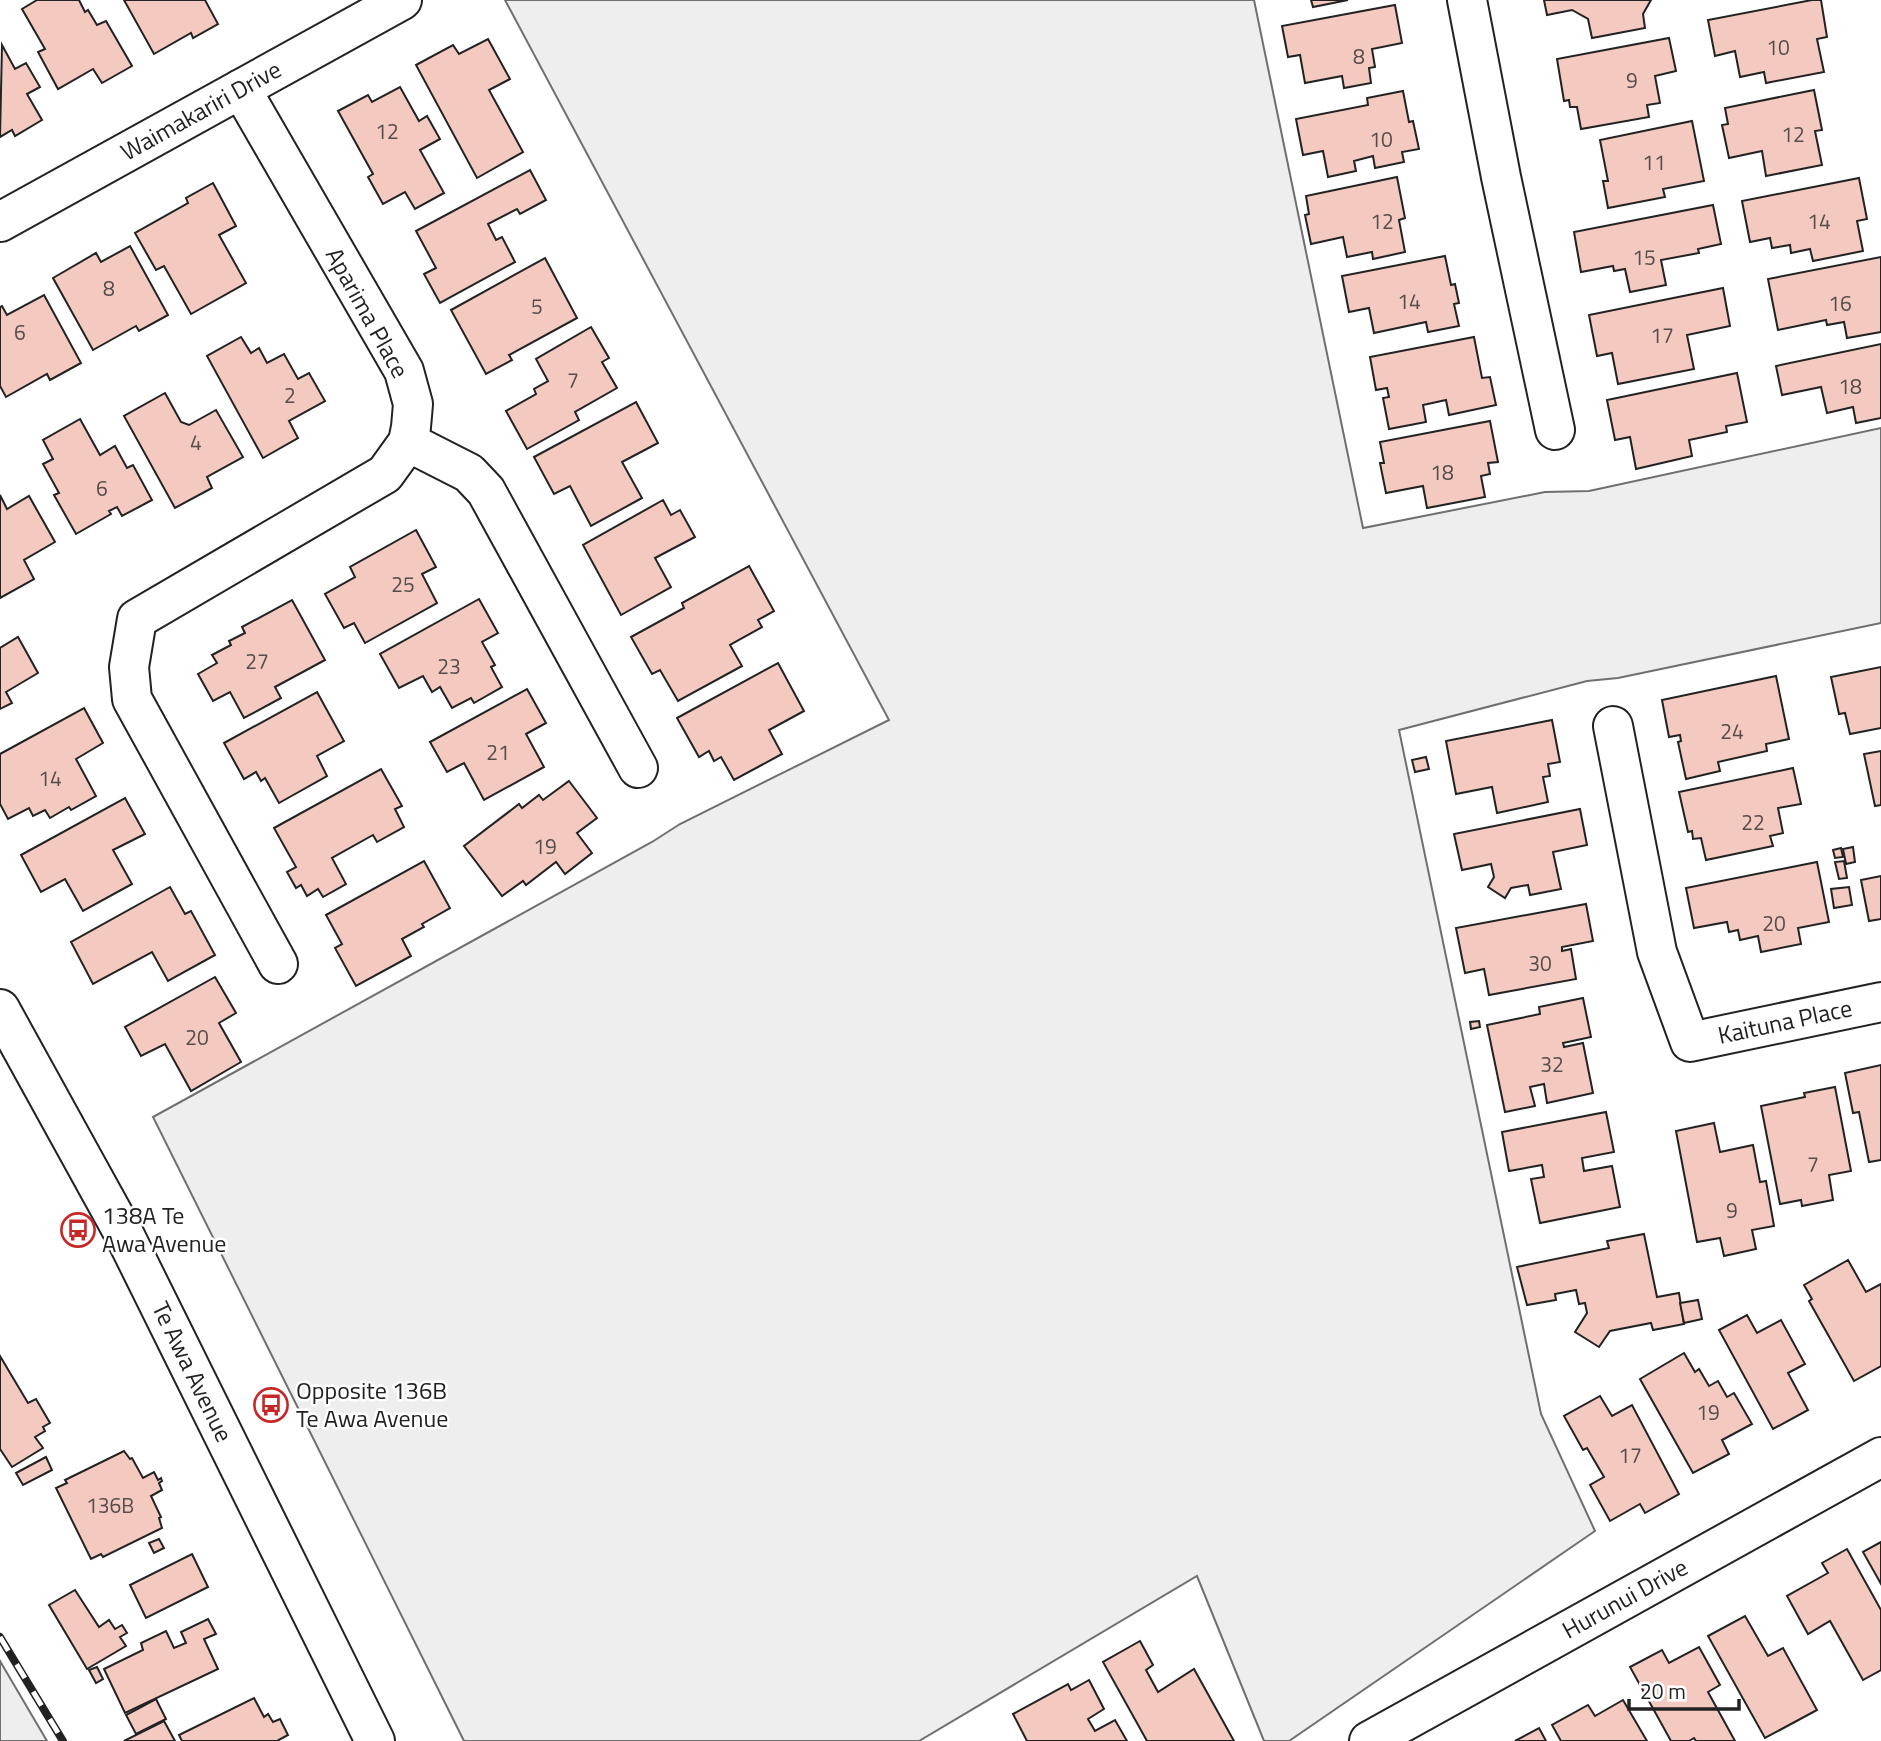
<svg xmlns="http://www.w3.org/2000/svg" width="1881" height="1741" viewBox="0 0 1881 1741" font-family="'Titillium Web',sans-serif">
<style>
.green{fill:#eee;stroke:#6f6f6f;stroke-width:2}
.building{fill:#f3c9c0;stroke:#222;stroke-width:2}
.lines{fill:none;stroke-linecap:round;stroke-linejoin:round}
.minor-casing{stroke:#222;stroke-width:42}
.minor{stroke:#fff;stroke-width:38}
.rail-casing{stroke:#222;stroke-width:8}
.rail{stroke:#fff;stroke-width:5;stroke-dasharray:16;stroke-linecap:butt}
.labels{text-anchor:middle;stroke-width:5;stroke-linejoin:round;paint-order:stroke}
.number-label{font-size:21px;fill:#564c4a}
.street-label{font-size:24px;fill:#222;stroke:#fff}
.poi-label{font-size:24px;fill:#222;stroke:#fff;text-anchor:start}
</style>
<rect width="100%" height="100%" fill="#fff"/>
<g class="green">
<path d="M505 0H1254L1363 528 1545 492 1589 491 1881 428V623L1618 678 1587 681 1399 730 1541 1414 1595 1531 1289 1741H1264L1197 1576 919 1741H464L153 1117 652 842 680 824 889 720Z"/>
<path d="M0 1661 47 1741H0Z"/>
</g>
<g class="building">
<path d="M37 0H79L85 12 88 10 97 25 106 21 132 66 102 83 93 69 58 89 38 52 45 49 22 9Z"/>
<path d="M124 0H205L218 24 193 38 191 33 154 54Z"/>
<path d="M1311 0H1348L1313 7Z"/>
<path d="M1544 0H1651L1643 14 1645 28 1592 38 1588 19 1572 10 1547 15Z"/>
<path d="M1812 0H1821L1827 37 1817 39 1824 72 1766 83 1764 72 1740 77 1735 51 1715 56 1708 20Z"/>
<path d="M1395 5 1402 43 1372 49 1375 67 1369 68 1371 83 1344 88 1342 76 1305 83 1300 55 1288 57 1282 26Z"/>
<path d="M1669 38 1676 71 1655 76 1660 103 1647 105 1649 117 1581 129 1577 107H1570L1569 100 1564 101 1557 59Z"/>
<path d="M488 39 510 79 489 90 523 152 477 178 416 65 453 45 459 54Z"/>
<path d="M2 45 15 69 26 63 40 87 27 94 42 120 15 136 12 130 0 137Z"/>
<path d="M400 87 419 121 427 116 440 139 420 150 444 193 415 209 405 192 383 204 368 177 373 174 338 111 368 95 372 102Z"/>
<path d="M1814 90 1822 130 1815 131 1822 165 1766 176 1762 151 1729 158 1722 125 1728 124 1725 108Z"/>
<path d="M1403 91 1409 122 1413 121 1419 149 1402 152 1404 162 1375 168 1373 156 1354 161 1356 171 1328 177 1323 151 1303 155 1296 119 1368 105 1367 98Z"/>
<path d="M1692 121 1704 181 1663 189 1665 197 1608 208 1603 181H1608L1600 140Z"/>
<path d="M530 170 546 200 520 214 517 209 488 224 496 240 502 237 515 262 440 303 424 274 436 268 416 231Z"/>
<path d="M1397 177 1405 218 1399 220 1405 252 1373 259 1372 252 1347 257 1343 237 1311 244 1305 215 1309 214 1306 196Z"/>
<path d="M1859 178 1867 219 1857 221 1863 251 1813 261 1810 249 1791 253 1790 245 1772 248 1770 238 1750 242 1742 201Z"/>
<path d="M213 183 236 226 219 235 246 283 191 314 164 266 156 270 135 233 188 203 186 198Z"/>
<path d="M1713 205 1721 244 1698 249 1699 253 1661 260 1666 285 1630 292 1625 269 1614 271 1613 266 1581 272 1574 232Z"/>
<path d="M130 246 168 315 139 331 136 326 93 350 53 278 96 253 101 262Z"/>
<path d="M1445 256 1451 285 1455 284 1459 303 1454 304 1459 326 1428 332 1426 322 1374 333 1369 308 1349 312 1342 276Z"/>
<path d="M1881 257V332L1847 338 1844 322 1827 325 1826 320 1778 330 1768 279Z"/>
<path d="M545 258 577 318 509 355 512 360 486 374 451 310Z"/>
<path d="M1723 288 1730 326 1687 335 1694 369 1618 384 1612 353 1597 356 1589 315Z"/>
<path d="M44 295 81 363 50 380 47 374 6 397 0 386V307L2 306 7 315Z"/>
<path d="M591 327 609 358 602 362 617 388 575 412 579 420 527 449 506 411 536 394 534 389 548 381 536 359Z"/>
<path d="M241 337 251 353 259 348 267 363 284 354 298 379 309 373 325 401 289 421 298 438 263 458 207 356Z"/>
<path d="M1474 337 1482 378 1490 377 1496 405 1449 415 1446 400 1423 405 1426 422 1389 429 1383 398 1389 397 1387 388 1376 390 1370 357Z"/>
<path d="M1881 344V418L1856 423 1853 407 1827 413 1821 387 1782 395 1776 366Z"/>
<path d="M1737 373 1747 422 1726 426 1727 432 1689 440 1692 456 1636 469 1630 437 1615 440 1607 400Z"/>
<path d="M165 393 181 422 189 425 216 410 243 457 207 477 212 488 175 508 124 416Z"/>
<path d="M636 402 658 443 622 462 642 498 591 526 570 486 554 494 534 457Z"/>
<path d="M80 419 100 455 115 446 127 468 133 465 152 500 122 516 117 507 109 511 111 514 76 534 54 495 59 493 43 464 53 459 43 440Z"/>
<path d="M1490 421 1498 462 1488 463 1490 474 1481 476 1485 497 1427 508 1423 486 1386 493 1380 463H1384L1380 442Z"/>
<path d="M0 495 7 509 29 496 55 542 24 560 34 579 0 598Z"/>
<path d="M663 500 671 515 680 510 695 537 655 558 671 587 621 615 583 545Z"/>
<path d="M416 530 436 567 422 574 437 603 365 643 354 623 344 628 325 594 355 577 350 567Z"/>
<path d="M749 566 774 611 758 620 762 627 730 645 742 666 678 701 660 670 652 674 631 637 684 608 682 603Z"/>
<path d="M479 599 498 633 482 642 495 665 491 667 502 687 474 703 471 698 452 708 440 687 432 692 423 676 399 688 380 654Z"/>
<path d="M292 600 325 660 275 687 281 698 244 718 230 692 213 701 198 674 217 663 212 655 231 645 229 641 245 633 242 627Z"/>
<path d="M18 637 38 673 6 692 12 703 0 709V648Z"/>
<path d="M778 663 804 711 769 730 782 754 734 780 721 757 714 761 709 751 699 757 677 718Z"/>
<path d="M1881 667V728L1850 734 1845 713 1839 714 1831 677Z"/>
<path d="M1776 676 1789 739 1766 744 1767 751 1718 762 1720 771 1686 779 1678 742 1681 741 1680 735 1669 737 1662 700Z"/>
<path d="M527 689 546 723 526 734 544 767 484 800 464 763 447 772 430 742Z"/>
<path d="M317 692 344 741 317 756 327 776 279 803 265 778 261 781 256 772 244 779 224 743Z"/>
<path d="M84 708 103 743 76 759 96 796 71 810 69 807 50 818 45 810 33 816 29 808 8 819 0 804V754Z"/>
<path d="M1552 720 1560 762 1548 764 1550 776 1543 777 1548 802 1497 813 1492 787 1456 794 1446 741Z"/>
<path d="M1881 751V805L1875 806 1864 754Z"/>
<path d="M1426 757 1429 769 1415 772 1412 760Z"/>
<path d="M1793 768 1801 804 1778 808 1783 833 1770 836 1773 846 1706 860 1701 838 1693 839 1692 831 1688 832 1679 792Z"/>
<path d="M381 769 402 806 395 809 404 827 377 842 373 835 332 858 346 884 323 897 318 889 307 896 301 885 296 888 287 872 296 867 274 828Z"/>
<path d="M569 781 597 818 577 833 592 853 565 874 556 862 526 885 523 881 502 896 464 846 519 804 522 808 539 795 543 800Z"/>
<path d="M125 798 145 834 113 850 132 884 83 911 65 879 41 892 21 855Z"/>
<path d="M1580 809 1587 845 1553 852 1561 889 1530 895 1528 885 1511 888 1505 898 1488 887 1494 877 1491 864 1462 870 1454 834Z"/>
<path d="M1853 847 1855 862 1846 864 1843 849Z"/>
<path d="M1841 848 1843 857 1835 858 1833 850Z"/>
<path d="M424 861 450 908 422 924 424 927 402 939 411 956 356 986 335 948 342 944 326 915Z"/>
<path d="M1844 861 1847 878 1839 879 1835 862Z"/>
<path d="M1817 862 1829 922 1798 928 1801 944 1761 952 1758 936 1740 940 1738 930 1729 932 1727 922 1694 928 1686 888Z"/>
<path d="M1881 876V919L1869 921 1861 880Z"/>
<path d="M170 887 185 914 191 911 215 955 168 981 152 952 93 984 71 942Z"/>
<path d="M1849 887 1852 905 1834 908 1831 889Z"/>
<path d="M1586 904 1593 941 1562 947V951L1571 949 1576 979 1489 995 1484 969 1465 973 1456 928Z"/>
<path d="M215 977 236 1013 219 1023 241 1062 191 1091 165 1044 141 1056 125 1027Z"/>
<path d="M1583 998 1591 1037 1563 1043 1564 1047 1583 1043 1593 1093 1547 1103 1544 1084 1530 1087 1535 1106 1505 1112 1487 1025 1540 1014 1539 1007Z"/>
<path d="M1479 1021 1480 1027 1471 1029 1470 1022Z"/>
<path d="M1881 1065V1160L1869 1162 1859 1112 1853 1113 1845 1073Z"/>
<path d="M1835 1087 1851 1171 1829 1175 1833 1200 1802 1206 1801 1200 1780 1204 1761 1106 1805 1097 1804 1093Z"/>
<path d="M1606 1112 1614 1152 1582 1158 1584 1171 1612 1166 1620 1207 1540 1223 1531 1179 1544 1177 1542 1165 1509 1171 1502 1132Z"/>
<path d="M1714 1123 1720 1152 1753 1145 1760 1182 1766 1181 1774 1226 1752 1230 1756 1249 1724 1256 1720 1238 1697 1242 1676 1131Z"/>
<path d="M1644 1234 1657 1297 1679 1293 1684 1324 1653 1330 1651 1323 1610 1331 1599 1347 1575 1332 1587 1313 1585 1303 1579 1304 1576 1290 1555 1294 1556 1300 1527 1305 1517 1267 1609 1248 1607 1241Z"/>
<path d="M1848 1260 1866 1292 1881 1284V1366L1854 1381 1809 1301 1812 1299 1804 1285Z"/>
<path d="M1698 1300 1702 1319 1684 1323 1680 1303Z"/>
<path d="M1747 1315 1757 1333 1781 1320 1805 1364 1788 1373 1808 1410 1773 1429 1719 1330Z"/>
<path d="M1684 1353 1695 1372 1699 1369 1709 1386 1718 1381 1727 1397 1734 1393 1752 1424 1722 1440 1729 1454 1693 1473 1640 1379Z"/>
<path d="M0 1356 28 1403 36 1399 50 1423 43 1427 45 1431 35 1437 43 1448 12 1467 0 1449Z"/>
<path d="M1600 1396 1612 1416 1632 1405 1679 1494 1645 1513 1640 1504 1610 1521 1590 1485 1604 1477 1587 1448 1583 1450 1564 1416Z"/>
<path d="M124 1451 130 1459 132 1458 143 1478 154 1472 158 1480 161 1478 162 1481 159 1483 162 1490 151 1496 161 1517 159 1518 162 1528 103 1557 101 1554 91 1559 56 1488 67 1483 65 1480Z"/>
<path d="M46 1457 52 1470 23 1485 16 1473Z"/>
<path d="M159 1539 164 1548 154 1553 149 1543Z"/>
<path d="M1881 1542V1584L1863 1552Z"/>
<path d="M1847 1549 1881 1610V1670L1863 1680 1830 1621 1808 1634 1787 1596 1828 1573 1822 1563Z"/>
<path d="M192 1554 208 1587 146 1618 130 1585Z"/>
<path d="M75 1590 99 1627 109 1620 115 1629 122 1625 127 1633 120 1637 126 1646 87 1669 49 1605Z"/>
<path d="M1745 1616 1768 1656 1783 1648 1817 1710 1765 1738 1708 1636Z"/>
<path d="M208 1619 216 1634 204 1639 218 1669 125 1713 104 1669 143 1650 141 1643 166 1631 174 1648 186 1643 181 1632Z"/>
<path d="M1140 1641 1153 1665 1146 1670 1158 1692 1194 1669 1234 1741H1147L1103 1662Z"/>
<path d="M1699 1647 1720 1685 1708 1692 1735 1741H1696L1694 1738 1689 1741H1671L1630 1667 1662 1650 1669 1663Z"/>
<path d="M97 1667 103 1679 96 1683 89 1670Z"/>
<path d="M1089 1680 1104 1709 1088 1719 1095 1731 1115 1720 1127 1741H1027L1013 1714 1068 1684 1071 1690Z"/>
<path d="M254 1698 264 1717 268 1714 273 1722 280 1719 288 1735 277 1741H182L179 1735Z"/>
<path d="M156 1699 166 1719 136 1734 126 1715Z"/>
<path d="M1623 1700 1647 1741H1561L1552 1725 1588 1705 1595 1716Z"/>
<path d="M164 1721 175 1741H124Z"/>
<path d="M1539 1728 1546 1741H1515Z"/>
</g>
<g class="lines">
<g class="minor-casing">
<g id="minor">
<path d="M1467 0 1501 177 1555 430"/>
<path d="M241 89 404 371 413 404 411 427 408 442 385 474 137 619 129 667 132 699 278 964"/>
<path d="M0 222 402 0"/>
<path d="M408 442 469 473 486 491 638 768"/>
<path d="M1613 726 1657 952 1690 1042 1881 1002"/>
<path d="M0 1009 123 1232 375 1741"/>
<path d="M1369 1741 1881 1457"/>
</g>
</g>
<use href="#minor" class="minor"/>
<g class="rail-casing">
<path id="rail" d="M0 1637 63 1741"/>
</g>
<use href="#rail" class="rail"/>
</g>
<defs>
<g id="bus-ring" transform="scale(1.75)"><circle r="9.5" fill="#fff" stroke="#c62828" stroke-width="1.5"/><path d="M-5-6H5V4H4V6H2V4H-2V6H-4V4H-5ZM-3.5-4V0h7V-4ZM-3.5 1.2v1.5H-2V1.2ZM2 1.2v1.5H3.5V1.2Z" fill="#c62828"/></g>
</defs>
<g fill-rule="evenodd">
<use href="#bus-ring" x="78" y="1230"/>
<use href="#bus-ring" x="271" y="1405"/>
</g>
<g class="labels">
<g class="number-label">
<text x="1778" y="55">10</text>
<text x="1359" y="64">8</text>
<text x="1632" y="88">9</text>
<text x="387" y="139">12</text>
<text x="1793" y="142">12</text>
<text x="1381" y="147">10</text>
<text x="1654" y="170">11</text>
<text x="1382" y="229">12</text>
<text x="1819" y="229">14</text>
<text x="1644" y="265">15</text>
<text x="109" y="296">8</text>
<text x="1409" y="309">14</text>
<text x="1840" y="311">16</text>
<text x="537" y="314">5</text>
<text x="20" y="340">6</text>
<text x="1662" y="343">17</text>
<text x="573" y="388">7</text>
<text x="1850" y="394">18</text>
<text x="290" y="403">2</text>
<text x="196" y="450">4</text>
<text x="1442" y="480">18</text>
<text x="102" y="496">6</text>
<text x="403" y="592">25</text>
<text x="257" y="669">27</text>
<text x="449" y="674">23</text>
<text x="1732" y="739">24</text>
<text x="498" y="760">21</text>
<text x="50" y="786">14</text>
<text x="1753" y="830">22</text>
<text x="545" y="854">19</text>
<text x="1774" y="931">20</text>
<text x="1540" y="971">30</text>
<text x="197" y="1045">20</text>
<text x="1552" y="1072">32</text>
<text x="1813" y="1172">7</text>
<text x="1732" y="1218">9</text>
<text x="1708" y="1420">19</text>
<text x="1630" y="1463">17</text>
<text x="110" y="1513">136B</text>
</g>
<g class="street-label">
<text transform="translate(201 111) rotate(-29)" y="8">Waimakariri Drive</text>
<text transform="translate(367 313) rotate(61)" y="8">Aparima Place</text>
<text transform="translate(1785 1022) rotate(-12)" y="8">Kaituna Place</text>
<text transform="translate(192 1372) rotate(64)" y="8">Te Awa Avenue</text>
<text transform="translate(1625 1599) rotate(-29)" y="8">Hurunui Drive</text>
</g>
<g class="poi-label">
<text x="102" y="1224">138A Te<tspan x="102" dy="28">Awa Avenue</tspan></text>
<text x="296" y="1399">Opposite 136B<tspan x="296" dy="28">Te Awa Avenue</tspan></text>
</g>
</g>
<path d="M1629 1699v10h110v-10" fill="none" stroke="#222222" stroke-width="3.5"/>
<text x="1640" y="1699" font-size="21" fill="#222222" stroke="#ffffff" stroke-width="5" paint-order="stroke">20 m</text>
</svg>
